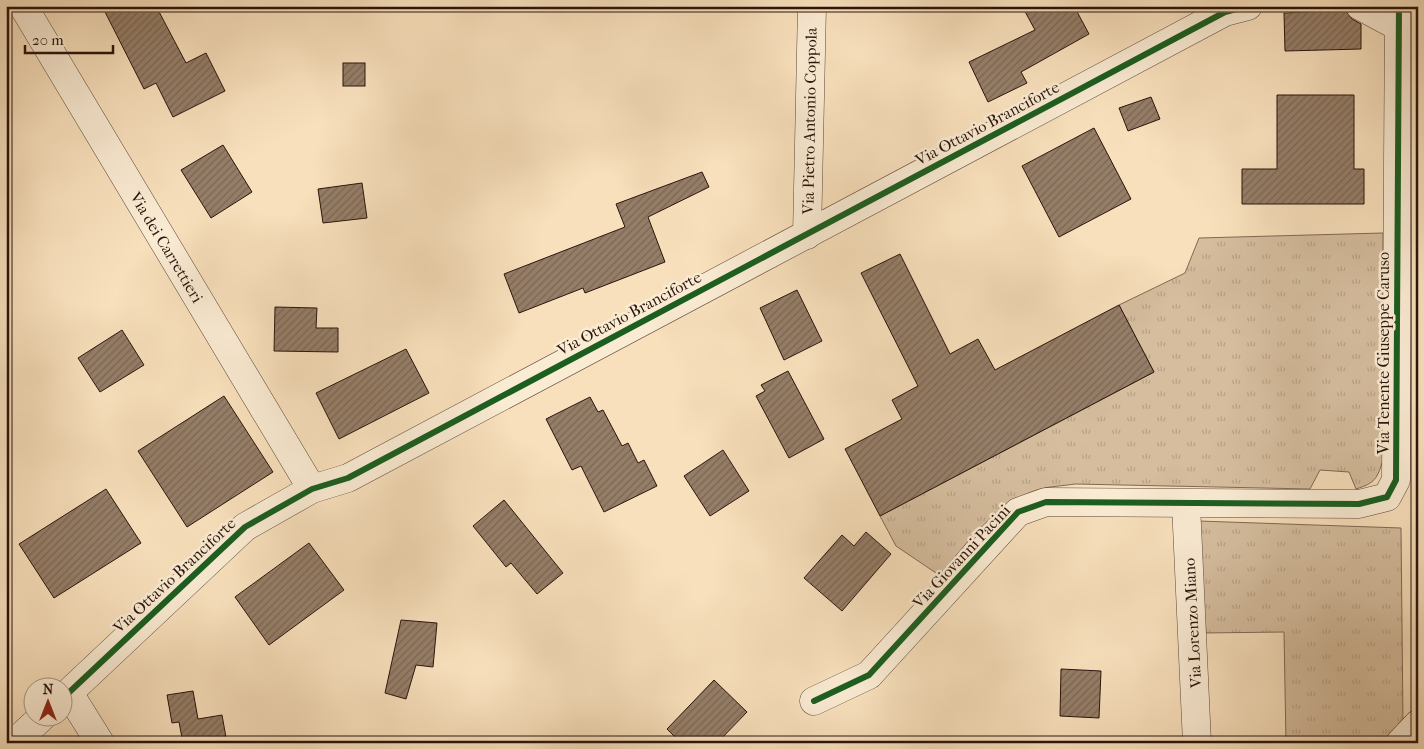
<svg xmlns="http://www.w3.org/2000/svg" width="1424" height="749" viewBox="0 0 1424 749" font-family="'IM FELL French Canon',serif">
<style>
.grass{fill:url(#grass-tufts);stroke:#806855}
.building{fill:url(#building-hatch);stroke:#2a140c}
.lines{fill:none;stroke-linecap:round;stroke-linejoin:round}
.minor-casing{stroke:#5e4738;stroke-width:29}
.secondary-casing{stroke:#2a140c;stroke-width:29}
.minor{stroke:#faebd3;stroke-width:28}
.secondary{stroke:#faebd3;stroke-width:28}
.cycleway-casing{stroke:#faebd3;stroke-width:9}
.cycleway{stroke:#1b5e20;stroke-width:6}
.labels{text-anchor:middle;stroke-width:5;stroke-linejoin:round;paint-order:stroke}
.street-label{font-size:16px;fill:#2a140c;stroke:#faebd3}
</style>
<defs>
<pattern id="grass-tufts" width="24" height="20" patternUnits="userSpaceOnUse" patternTransform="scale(1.25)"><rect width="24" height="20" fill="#d5bd9e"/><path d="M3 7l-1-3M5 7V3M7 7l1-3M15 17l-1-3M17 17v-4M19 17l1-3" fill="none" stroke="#b7a287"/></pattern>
<pattern id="building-hatch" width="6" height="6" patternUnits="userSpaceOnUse" patternTransform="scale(1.25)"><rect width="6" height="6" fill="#957e68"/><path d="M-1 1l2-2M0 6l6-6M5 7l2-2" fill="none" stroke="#7a6654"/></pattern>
</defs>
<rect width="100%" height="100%" fill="#f8e0bc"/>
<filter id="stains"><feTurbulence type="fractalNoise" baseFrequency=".004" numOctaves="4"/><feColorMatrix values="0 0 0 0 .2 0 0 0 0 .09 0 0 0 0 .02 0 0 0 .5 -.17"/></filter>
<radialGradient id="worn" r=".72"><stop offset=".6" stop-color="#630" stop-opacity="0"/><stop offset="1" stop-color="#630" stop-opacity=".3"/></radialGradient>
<g class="grass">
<path d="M1383 233V460C1377 479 1375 483 1356 489L1349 472 1320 470 1310 489 1075 484C1063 486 1049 486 1037 490 995 503 967 544 939 575L896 546 880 516 1154 372 1119 305 1185 273 1199 238Z"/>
<path d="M1199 521 1401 528 1403 723 1384 743H1286L1284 632 1203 633Z"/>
</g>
<g class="building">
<path d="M102 6H156L186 63 206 53 225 91 173 117 156 83 144 89Z"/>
<path d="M1022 6H1074L1089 34 1021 72 1027 83 988 102 969 62 1035 30Z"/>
<path d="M1345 10 1352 19 1361 24V49L1285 51 1284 13Z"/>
<rect x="343" y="63" width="22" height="23"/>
<path d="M1277 95H1354V169H1364V204H1242V169H1277Z"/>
<path d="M1151 97 1160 119 1128 131 1119 108Z"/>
<path d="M1094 128 1131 199 1059 237 1022 166Z"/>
<path d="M223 145 252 192 211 218 181 170Z"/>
<path d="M702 172 709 187 648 217 665 262 585 293 583 288 519 313 504 274 625 227 616 204Z"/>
<path d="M362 183 367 218 323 223 318 189Z"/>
<path d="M900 254 950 354 978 339 995 370 1119 305 1154 372 880 516 845 449 902 419 892 400 918 386 861 273Z"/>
<path d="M797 290 822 341 784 360 760 308Z"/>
<path d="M275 307 317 308 316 328H338V352L274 351Z"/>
<path d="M122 330 144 365 100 392 78 358Z"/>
<path d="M406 349 429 393 339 439 316 393Z"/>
<path d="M788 371 824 439 789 458 756 396 765 391 761 385Z"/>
<path d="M224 396 273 472 187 527 138 451Z"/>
<path d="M590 397 598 412 603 410 622 446 628 443 638 463 644 460 657 486 604 512 581 466 572 470 546 419Z"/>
<path d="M723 450 749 491 710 516 684 476Z"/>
<path d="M106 489 141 543 54 598 19 544Z"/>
<path d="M504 500 563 573 537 594 511 563 506 567 473 526Z"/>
<path d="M866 532 891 554 842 611 804 578 842 535 854 546Z"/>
<path d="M309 543 344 590 269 645 235 597Z"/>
<path d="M401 620 437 623 433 667 416 665 406 699 385 693Z"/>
<path d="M1061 669 1101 671 1099 718 1060 716Z"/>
<path d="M714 680 747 712 717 743H681L667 729Z"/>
<path d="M193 691 198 719 222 715 227 743H183L179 722 172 723 167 695Z"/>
</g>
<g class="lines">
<g class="minor-casing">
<g id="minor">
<path d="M23 6 312 489"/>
<path d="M1360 6 1399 27"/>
<path d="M807 235 812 6"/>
<path d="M1186 504 1197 743"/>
<path d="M69 693 100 743"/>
<path d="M62 699 245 527 312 489 348 478 1225 12 1248 6"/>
<path d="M814 701 869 675 1018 512 1046 502 1359 504 1387 497 1396 480 1399 6"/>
<path d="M14 743 43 716"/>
</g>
</g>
<g class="secondary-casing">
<path id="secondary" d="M1400 743 1418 724"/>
</g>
<use href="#minor" class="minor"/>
<use href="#secondary" class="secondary"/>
<g class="cycleway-casing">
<g id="cycleway">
<path d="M62 699 245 527 312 489 348 478 1225 12 1248 6"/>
<path d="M814 701 869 675 1018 512 1046 502 1359 504 1387 497 1396 480 1399 6"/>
</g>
</g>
<use href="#cycleway" class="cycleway"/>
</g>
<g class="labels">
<g class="street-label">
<text transform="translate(809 121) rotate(-89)" y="6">Via Pietro Antonio Coppola</text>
<text transform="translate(987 123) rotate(-28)" y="6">Via Ottavio Branciforte</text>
<text transform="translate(167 247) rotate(59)" y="6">Via dei Carrettieri</text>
<text transform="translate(629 313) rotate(-28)" y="6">Via Ottavio Branciforte</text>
<text transform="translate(1383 353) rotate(-90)" y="6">Via Tenente Giuseppe Caruso</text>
<text transform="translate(961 556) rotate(-47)" y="6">Via Giovanni Pacini</text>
<text transform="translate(174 575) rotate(-43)" y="6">Via Ottavio Branciforte</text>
<text transform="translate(1192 623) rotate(-93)" y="6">Via Lorenzo Miano</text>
</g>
</g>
<rect width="1424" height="749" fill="none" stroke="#f8e0bc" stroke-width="25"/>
<rect x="8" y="8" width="1409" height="734" fill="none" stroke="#2a140c" stroke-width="2.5"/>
<rect x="12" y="12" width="1399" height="724" fill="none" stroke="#2a140c"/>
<g transform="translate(48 702)"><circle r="24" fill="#faebd3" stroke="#a79583"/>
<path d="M0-4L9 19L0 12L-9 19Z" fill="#8f2418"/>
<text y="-8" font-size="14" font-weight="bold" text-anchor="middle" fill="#2a140c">N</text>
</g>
<path d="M25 45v8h88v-8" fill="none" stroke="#2a140c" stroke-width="2.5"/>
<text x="32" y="45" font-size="15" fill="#2a140c" stroke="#faebd3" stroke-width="4" paint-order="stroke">20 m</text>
<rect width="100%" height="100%" filter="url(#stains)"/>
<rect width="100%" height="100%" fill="url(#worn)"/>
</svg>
